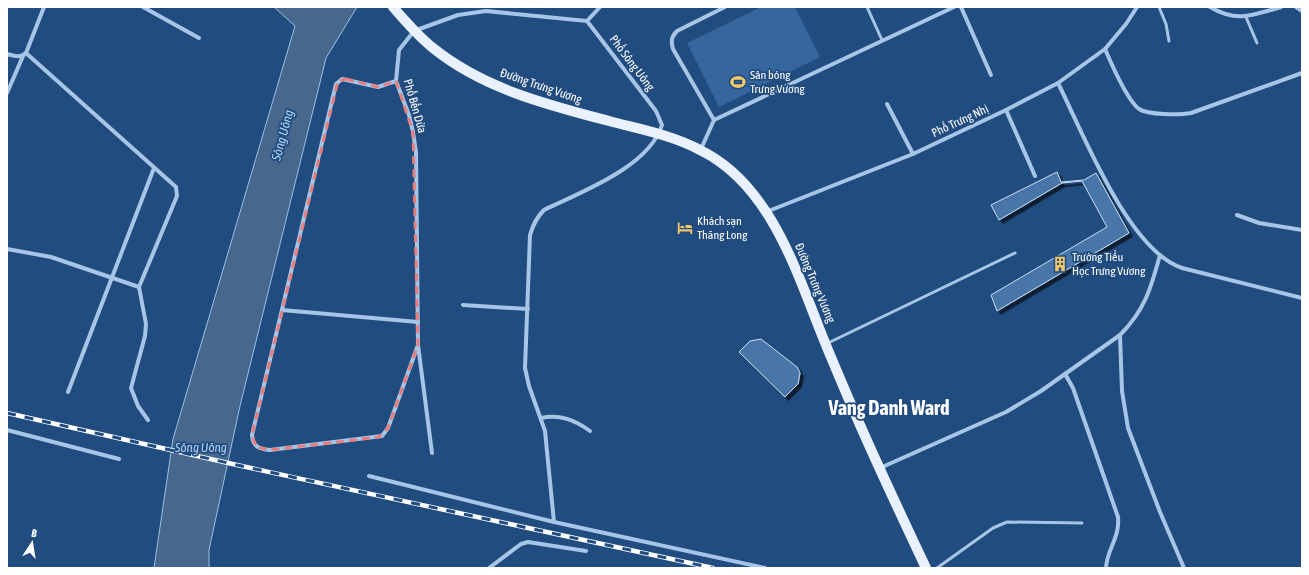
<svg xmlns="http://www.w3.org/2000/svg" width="1309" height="575" viewBox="0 0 1309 575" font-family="'Asap Condensed',sans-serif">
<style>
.green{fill:#35669d}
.water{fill:#47678c;stroke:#9ac0e8}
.building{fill:#4a76a8;stroke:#cadef5;filter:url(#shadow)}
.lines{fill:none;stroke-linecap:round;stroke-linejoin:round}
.service{stroke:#a6c5e7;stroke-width:3}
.minor{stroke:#a6c5e7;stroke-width:4}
.primary{stroke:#e8f1fd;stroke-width:10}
.rail-casing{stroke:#fff;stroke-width:4.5}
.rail{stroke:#214c7f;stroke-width:3;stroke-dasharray:9;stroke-linecap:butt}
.marked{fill:none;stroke:#e67e7e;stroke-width:3;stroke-dasharray:8 5;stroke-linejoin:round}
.labels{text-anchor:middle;stroke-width:3.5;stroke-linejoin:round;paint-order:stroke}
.street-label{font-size:12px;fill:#fff;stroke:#214c7f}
.poi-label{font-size:12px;fill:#fff;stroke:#214c7f;text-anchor:start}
.water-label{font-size:13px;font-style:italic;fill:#b1cfef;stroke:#214c7f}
.town-label{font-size:20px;font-weight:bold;fill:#fff;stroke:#214c7f}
</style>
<defs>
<filter id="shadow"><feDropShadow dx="3.5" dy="3.5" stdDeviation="0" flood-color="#0009"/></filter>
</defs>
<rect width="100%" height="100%" fill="#214c7f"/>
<path class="green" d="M761 7H795L820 57 719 107 687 43Z"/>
<path class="water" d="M274 7H357L326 58 240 406 209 550V568H154L173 439 295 26Z"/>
<g class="building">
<path d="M1057 172 1061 182 1084 180 1096 173 1129 233 997 311 991 295 1107 227 1082 181 1062 183 999 220 991 205Z"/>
<path d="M761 339 797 367 800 373 798 384 785 397 739 352 750 341Z"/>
</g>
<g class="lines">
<g class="service">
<path d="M867 7 882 40"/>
<path d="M1159 7 1166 24 1169 41"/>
<path d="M1246 17 1257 43"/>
<path d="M828 343 1015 253"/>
<path d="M937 568 993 528 1007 522 1082 523"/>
</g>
<g class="minor">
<path d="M143 7 199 38"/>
<path d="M961 7 991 75"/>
<path d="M1210 7C1237 23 1253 15 1281 7"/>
<path d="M1296 7 1302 11"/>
<path d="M1105 49C1111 63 1127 100 1139 109 1148 115 1180 115 1191 113L1302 73"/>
<path d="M26 53 176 187 177 196 139 287 146 324 145 336 131 388 138 406 148 420"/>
<path d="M7 54C14 56 21 58 26 53L44 7"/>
<path d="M396 81 378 87 342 79 336 84 252 435C253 447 259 449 270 450L382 436 388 428 418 345"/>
<path d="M1058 83C1083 133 1128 250 1182 268L1302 298"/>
<path d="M7 93 23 56"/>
<path d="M887 104 913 154"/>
<path d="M1006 110 1035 176"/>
<path d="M714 120 954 7"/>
<path d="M701 149 714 120 673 49C671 41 671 37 677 31L725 7"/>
<path d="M766 212 913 154 1006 110 1058 83 1105 49 1126 24 1137 7"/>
<path d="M1237 215 1259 223 1302 230"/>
<path d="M7 249 51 257 139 287"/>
<path d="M463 305 528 309"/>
<path d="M282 310 418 322"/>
<path d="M1120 335 1122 391 1128 428 1160 512 1184 568"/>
<path d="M1065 374 1073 388 1118 517C1120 538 1107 549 1106 568"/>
<path d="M68 392 154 168"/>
<path d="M541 418C560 414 575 420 590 431"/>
<path d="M7 430 119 459"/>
<path d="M432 453 418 345 416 152 413 132 409 115 396 81 399 50 414 31 458 15 486 11 587 21"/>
<path d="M880 468 1006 412 1041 391 1120 335C1145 310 1151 288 1160 255"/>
<path d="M369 476 554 522 765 568"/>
<path d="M554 522 545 431 529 386 525 368 530 235C533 225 536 218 544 210 581 192 649 167 662 125L656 111 587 21 600 7"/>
<path d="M489 568 521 544 528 542 586 551"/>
</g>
<path class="primary" d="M393 7C406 22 418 36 433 48 484 89 548 105 609 121 639 129 672 135 700 150 766 182 793 261 818 325 828 351 839 376 850 402 874 458 900 513 926 568"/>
<g class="rail-casing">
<path id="rail" d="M7 413 237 465 713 568"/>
</g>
<use href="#rail" class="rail"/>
</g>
<path class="marked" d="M346 79 378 87 396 81 413 132 418 345 388 428 379 437 270 450 256 447 252 435 338 81Z"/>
<defs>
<g id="stadium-bare" transform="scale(1.2)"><path d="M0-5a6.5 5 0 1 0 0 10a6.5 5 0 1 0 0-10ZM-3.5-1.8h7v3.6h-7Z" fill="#f4c868" stroke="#214c7f" stroke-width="2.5" paint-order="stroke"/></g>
<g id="hotel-bare" transform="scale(1.2)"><path d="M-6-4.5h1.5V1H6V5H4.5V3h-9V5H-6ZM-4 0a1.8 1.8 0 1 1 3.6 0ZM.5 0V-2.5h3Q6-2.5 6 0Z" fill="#f4c868" stroke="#214c7f" stroke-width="2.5" paint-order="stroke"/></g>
<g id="building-bare" transform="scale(1.2)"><path d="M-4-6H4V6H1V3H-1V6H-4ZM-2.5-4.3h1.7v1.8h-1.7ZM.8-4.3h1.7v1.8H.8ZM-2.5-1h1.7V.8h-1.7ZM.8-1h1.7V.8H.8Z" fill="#f4c868" stroke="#214c7f" stroke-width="2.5" paint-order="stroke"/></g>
</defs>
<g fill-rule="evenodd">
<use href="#stadium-bare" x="738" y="82"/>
<use href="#hotel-bare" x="685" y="228"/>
<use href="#building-bare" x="1060" y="264"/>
</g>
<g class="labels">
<g class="street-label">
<text transform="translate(632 63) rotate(53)" y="4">Phố Sông Uông</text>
<text transform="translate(541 86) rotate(19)" y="4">Đường Trưng Vương</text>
<text transform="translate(415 106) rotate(74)" y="4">Phố Bến Dừa</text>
<text transform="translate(960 121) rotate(-25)" y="4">Phố Trưng Nhị</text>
<text transform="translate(815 283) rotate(67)" y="4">Đường Trưng Vương</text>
</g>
<g class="poi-label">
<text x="750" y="79">Sân bóng<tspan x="750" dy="14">Trưng Vương</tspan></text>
<text x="697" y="225">Khách sạn<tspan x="697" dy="14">Thăng Long</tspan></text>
<text x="1072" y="261">Trường Tiểu<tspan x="1072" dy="14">Học Trưng Vương</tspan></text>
</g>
<g class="water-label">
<text transform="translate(282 135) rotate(-75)" y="5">Sông Uông</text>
<text x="201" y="452">Sông Uông</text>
</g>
<g class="town-label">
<text x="889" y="415">Vang Danh Ward</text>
</g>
</g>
<rect width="1309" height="575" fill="none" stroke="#ffffff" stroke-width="16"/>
<g transform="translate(32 543) rotate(12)" stroke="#214c7f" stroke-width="3" paint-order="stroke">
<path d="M0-3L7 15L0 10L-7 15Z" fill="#ffffff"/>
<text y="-6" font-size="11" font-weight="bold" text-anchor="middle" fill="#ffffff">B</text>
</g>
</svg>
